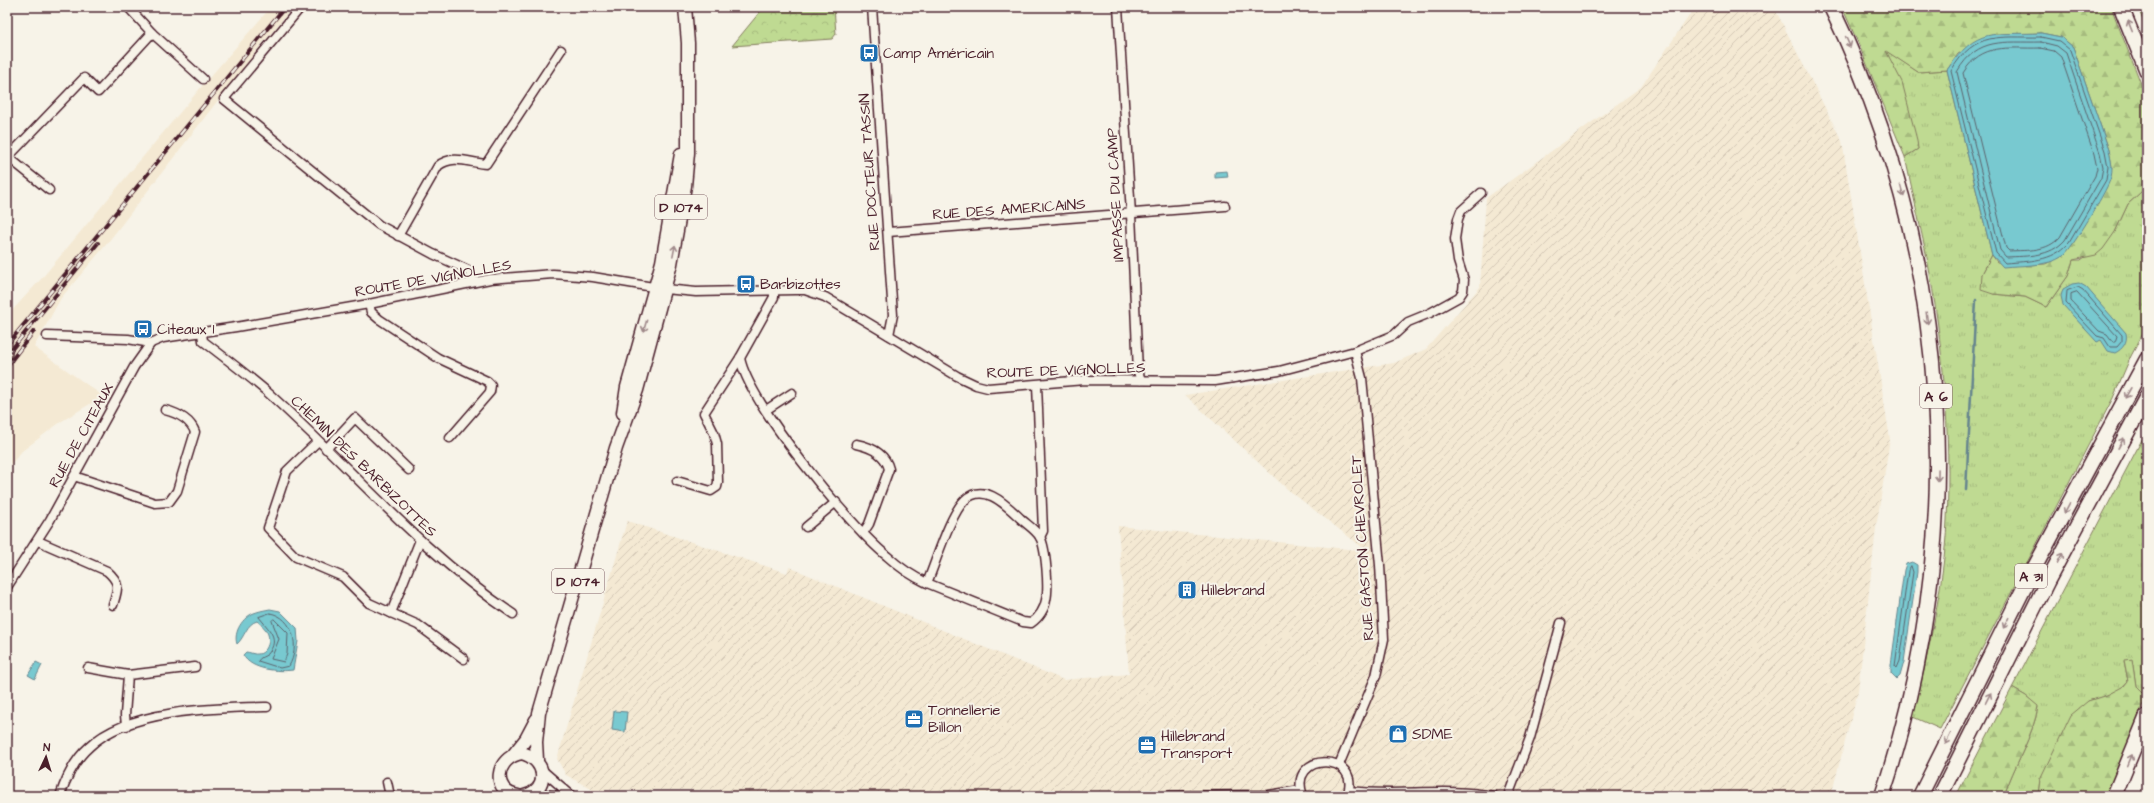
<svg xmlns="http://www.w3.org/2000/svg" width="2154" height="803" viewBox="0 0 2154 803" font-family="'Architects Daughter',sans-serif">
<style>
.built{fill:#f4e9d3}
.industrial{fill:url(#industrial-furrows)}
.grass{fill:url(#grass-tufts);stroke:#847c5e}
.forest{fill:url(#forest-firs);stroke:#847c5e}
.park{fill:url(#park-crowns);stroke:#847c5e}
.water{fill:#78c9d0;stroke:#66858e}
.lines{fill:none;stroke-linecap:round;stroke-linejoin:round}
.shore{stroke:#5c636d;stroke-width:1}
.stream{stroke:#66858e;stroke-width:2.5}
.street-casing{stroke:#4a1f2b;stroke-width:11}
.primary-casing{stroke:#4a1f2b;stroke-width:15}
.highway-casing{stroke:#4a1f2b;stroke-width:17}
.street{stroke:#f7f3e8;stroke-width:8}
.primary{stroke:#f7f3e8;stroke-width:12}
.highway{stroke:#f7f3e8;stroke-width:14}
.rail-casing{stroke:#4a1f2b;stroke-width:4}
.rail{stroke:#f7f3e8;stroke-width:2.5;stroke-dasharray:8;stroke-linecap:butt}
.oneway{stroke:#a0898a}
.labels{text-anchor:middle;stroke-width:4;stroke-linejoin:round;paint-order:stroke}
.shield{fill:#f7f3e8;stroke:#7e5f64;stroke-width:1}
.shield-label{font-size:14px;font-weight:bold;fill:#4a1f2b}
.poi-label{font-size:15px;fill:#4a1f2b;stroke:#f7f3e8;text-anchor:start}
.street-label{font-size:15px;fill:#4a1f2b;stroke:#f7f3e8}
</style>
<defs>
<pattern id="industrial-furrows" width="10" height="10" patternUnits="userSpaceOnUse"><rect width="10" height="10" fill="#f4e9d3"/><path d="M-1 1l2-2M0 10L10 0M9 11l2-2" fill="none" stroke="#d3c7b5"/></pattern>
<pattern id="grass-tufts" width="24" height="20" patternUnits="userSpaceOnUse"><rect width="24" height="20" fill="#bfda92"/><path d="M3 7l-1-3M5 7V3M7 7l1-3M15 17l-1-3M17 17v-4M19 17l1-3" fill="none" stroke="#a6bb7e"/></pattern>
<pattern id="forest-firs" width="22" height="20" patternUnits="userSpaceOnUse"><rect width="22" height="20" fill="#bfda92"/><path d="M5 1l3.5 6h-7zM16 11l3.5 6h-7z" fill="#a6bb7e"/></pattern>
<pattern id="park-crowns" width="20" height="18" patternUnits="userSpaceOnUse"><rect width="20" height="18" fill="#bfda92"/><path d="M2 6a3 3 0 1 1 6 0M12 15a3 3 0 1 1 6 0" fill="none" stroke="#a6bb7e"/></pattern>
</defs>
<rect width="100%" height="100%" fill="#f7f3e8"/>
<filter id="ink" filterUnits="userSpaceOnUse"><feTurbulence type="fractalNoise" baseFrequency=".025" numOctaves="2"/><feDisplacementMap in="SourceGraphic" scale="8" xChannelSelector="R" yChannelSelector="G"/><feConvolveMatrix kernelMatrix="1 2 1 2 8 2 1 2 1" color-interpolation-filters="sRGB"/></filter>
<g filter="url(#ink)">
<path class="built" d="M271 7H293L257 50 105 246 61 298 34 347 103 396 62 421 22 451 7 469V316L42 278 202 86Z"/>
<path class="industrial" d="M1695 7H1774L1842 141 1890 439 1876 528 1858 691 1831 796H721L722 790H593L566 775 557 759 627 521 787 573 789 567 1064 680 1129 674 1118 526 1367 551 1286 488 1185 395 1394 363 1426 349 1480 287 1486 198 1641 87Z"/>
<g class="grass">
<path d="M1886 50 1918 72 1947 70 1992 255 1982 274 1993 294 2025 297 2046 307 2068 276 2073 260H2081L2115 232 2128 204 2142 191 2147 193V326L2131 356 2113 398 1940 729 1913 717C1928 652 1944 587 1947 520 1951 435 1943 341 1927 258 1920 224 1912 191 1905 157L1918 149Z"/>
<path d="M2147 430V516L2145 551 2147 554V609L2144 617 2147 622 2146 696 2136 686 2132 660 2124 661 2128 681C2119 693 2102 697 2088 701L2040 779 2038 796H2004C2013 767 2034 735 2038 707L2026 696 2012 688Z"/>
</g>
<g class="forest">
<path d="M1842 7H2111L2147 99V193L2142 191 2128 204 2115 232 2103 249 2096 255 2073 260 2068 276 2046 307 2025 297 1993 294 1981 290 1982 274 1992 255 1997 262 2027 265 2045 264 2063 256 2112 167 2109 150 2073 47 2061 37 2041 33 1992 35 1958 54 1947 70 1918 72 1886 51 1902 82 1917 140 1918 149 1905 157 1859 45Z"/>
<path d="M2138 7H2147V32Z"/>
<path d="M2147 516V554L2145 552Z"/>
<path d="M2132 659 2136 686 2146 696 2118 770 2106 796H2038L2040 779 2071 715 2088 701 2107 695 2124 686 2128 681 2124 660Z"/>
<path d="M2012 688 2026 696 2038 706C2034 735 2013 767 2004 796H1956Z"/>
</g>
<path class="park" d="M764 7H834L836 34 832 39 732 46Z"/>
<g class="water">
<path d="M2041 33 2061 37 2073 47 2109 150C2111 161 2114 170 2110 180 2106 192 2072 249 2063 256 2047 267 2022 265 2003 267L1992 255 1947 70C1977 26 1993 35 2041 33Z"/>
<path d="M1227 171 1228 177 1215 178V172Z"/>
<path d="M2079 283 2086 287 2126 333C2128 342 2123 349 2115 353L2108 351 2101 340 2097 342 2063 305 2061 296 2063 289 2072 284Z"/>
<path d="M1912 562 1917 565V572L1904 662 1900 676 1897 679 1891 673V665L1904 570 1906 564Z"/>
<path d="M270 609 280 611 297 628 298 641 293 670C278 672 251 670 243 655L246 652C249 652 255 655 258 654 262 654 264 651 266 649 273 637 266 628 257 621 246 624 245 637 237 644 233 632 243 617 254 613 259 611 265 610 270 609Z"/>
<path d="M36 662 42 665 35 679 28 675Z"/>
<path d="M614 711 627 712 625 732 612 730Z"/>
</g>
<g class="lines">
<g class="shore">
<path d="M2041 37 2059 41 2070 50 2105 151 2108 167 2106 180 2069 243C2052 262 2029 261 2005 263L1996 253 1951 71C1975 30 2000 38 2041 37Z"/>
<path d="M2041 42 2057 46 2066 53 2100 153 2103 167 2101 178 2065 240C2050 257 2028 256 2006 257L2000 250 1957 72C1978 36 2004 43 2041 42Z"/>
<path d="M2040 48 2054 51 2061 57 2094 154 2097 168 2095 176 2060 237C2047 252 2028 250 2009 251L2006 248 1963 73C1982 42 2008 49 2040 48Z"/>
<path d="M2078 287 2083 290 2122 335V341L2117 347H2110L2104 338 2097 336 2066 303 2067 291Z"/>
<path d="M2077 292 2117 336 2115 342H2113L2107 334 2099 331 2071 301V294Z"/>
<path d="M1911 566 1913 572 1900 661 1897 668 1895 666 1908 571Z"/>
<path d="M270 613C294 617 300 648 289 666L280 668 258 661C260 657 264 657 268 654 281 638 268 629 259 617Z"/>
<path d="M274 619 288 633 287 654 284 662 271 659 279 639 272 621Z"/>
</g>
<path class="stream" d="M1966 490 1976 300"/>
<g class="street-casing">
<g id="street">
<path d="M128 7 152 33 203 79"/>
<path d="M301 7 224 99 379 225 433 254 468 270 474 282"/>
<path d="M872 7 893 315 889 335"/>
<path d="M1118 7 1131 214 1138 372 1141 380"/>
<path d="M7 156 8 157 84 78 98 92 152 33"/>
<path d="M8 157 49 190"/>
<path d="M888 232 1225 206"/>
<path d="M398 236 438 166C453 154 470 163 486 164L561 50"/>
<path d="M369 304 371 312 379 319 438 358 487 381 491 385 490 392 450 438"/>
<path d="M202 333 203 341C224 357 245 373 265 390 349 465 419 551 513 614"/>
<path d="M47 336 128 339 151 343 163 338 236 327 369 304 490 279 553 274 593 277 665 289 696 292 794 290H805L825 297 957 376 976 385 988 388 1085 380 1215 381 1279 371 1355 351 1362 378 1380 565 1384 639 1376 676 1339 765"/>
<path d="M1355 351 1394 335 1408 322 1430 313 1459 297 1463 291 1464 280 1458 261 1455 239 1458 219 1461 211 1481 193"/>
<path d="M740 358C749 404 849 525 887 556 899 567 912 576 927 583L1023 622 1031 623C1039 618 1045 608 1046 600 1049 588 1046 548 1040 537 1035 529 1026 524 1020 518 1006 505 984 482 965 500 950 514 936 562 927 583"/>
<path d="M1037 385 1043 531 1040 537"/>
<path d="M766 410 792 393"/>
<path d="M317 442 287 471 268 528 296 557 343 577 369 603 391 613 420 540"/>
<path d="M856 444C871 447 885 453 889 469L869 524 863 533"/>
<path d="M326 449 355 418 409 470"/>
<path d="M74 476 155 503 169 502 177 491 195 432C190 419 177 413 165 410"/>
<path d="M677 481 711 491 717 487 718 482 717 444 714 433 704 413 740 358 774 297V289"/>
<path d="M806 527 836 502"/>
<path d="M38 541 107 571C121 583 118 589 113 605"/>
<path d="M7 587 50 520 134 367 151 343"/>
<path d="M391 613 418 625 464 659"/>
<path d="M88 668 128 675 195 667"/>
<path d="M126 726 125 715 128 675"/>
<path d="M542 770 572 796"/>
<path d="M387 782 390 796"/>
<path d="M1349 791C1397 797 1446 787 1494 796"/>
<path d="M532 793 565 796"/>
<path d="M60 796C66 778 74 760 89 747 128 709 215 708 267 707"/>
<path d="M1169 796 1269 795 1301 790"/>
<path d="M1303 796C1286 751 1364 751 1347 796"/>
<path d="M1508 796 1530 738 1561 623"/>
</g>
</g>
<g class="primary-casing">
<g id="primary">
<path d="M623 413 627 387 662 262 681 154"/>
<path d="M514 754 526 739 536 720"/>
<path d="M537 760 536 742 539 713 616 448 637 390 671 264 685 186 688 153V43L685 7"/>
<path d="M518 796C491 792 495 757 522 753 547 760 550 790 524 796"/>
</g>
</g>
<g class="highway-casing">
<g id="highway">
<path d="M1831 7C1952 257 1970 533 1882 796"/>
<path d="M2121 7 2147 71"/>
<path d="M1920 796 2031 574 2147 359"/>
<path d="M1940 796 2047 582 2147 396"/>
<path d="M2114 796 2147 716"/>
</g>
</g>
<use href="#street" class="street"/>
<use href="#primary" class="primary"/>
<use href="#highway" class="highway"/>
<g class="rail-casing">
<g id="rail">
<path d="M7 345 285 7"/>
<path d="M7 355 98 243"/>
<path d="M7 366 34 331"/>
</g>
</g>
<use href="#rail" class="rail"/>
</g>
<defs><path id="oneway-shaft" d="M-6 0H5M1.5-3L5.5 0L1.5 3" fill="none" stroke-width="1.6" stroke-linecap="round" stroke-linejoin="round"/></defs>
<g class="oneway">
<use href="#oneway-shaft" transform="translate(2130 26) rotate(-112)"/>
<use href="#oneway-shaft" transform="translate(1848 42) rotate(66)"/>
<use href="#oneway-shaft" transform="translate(1902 191) rotate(75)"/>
<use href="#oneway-shaft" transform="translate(674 251) rotate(-79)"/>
<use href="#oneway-shaft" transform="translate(1927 318) rotate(82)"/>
<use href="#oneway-shaft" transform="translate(645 326) rotate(106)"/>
<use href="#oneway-shaft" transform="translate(2128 393) rotate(119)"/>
<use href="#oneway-shaft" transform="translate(2121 443) rotate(-61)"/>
<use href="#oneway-shaft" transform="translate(1938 475) rotate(91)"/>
<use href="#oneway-shaft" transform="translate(2067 508) rotate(118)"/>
<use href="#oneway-shaft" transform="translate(2060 558) rotate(-62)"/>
<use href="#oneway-shaft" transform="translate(2006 623) rotate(117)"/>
<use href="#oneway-shaft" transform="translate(1988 698) rotate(-63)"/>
<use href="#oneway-shaft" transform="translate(1948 739) rotate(116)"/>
<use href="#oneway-shaft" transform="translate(2130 760) rotate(-68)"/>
</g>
</g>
<defs>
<g id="bus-square" transform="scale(1)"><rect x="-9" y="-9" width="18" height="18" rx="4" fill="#1f6fb2" stroke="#f7f3e8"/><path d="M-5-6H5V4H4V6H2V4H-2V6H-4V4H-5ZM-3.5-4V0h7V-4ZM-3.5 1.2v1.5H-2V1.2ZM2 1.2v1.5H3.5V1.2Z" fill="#fff"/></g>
<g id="building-square" transform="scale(1)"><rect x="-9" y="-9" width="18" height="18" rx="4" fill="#1f6fb2" stroke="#f7f3e8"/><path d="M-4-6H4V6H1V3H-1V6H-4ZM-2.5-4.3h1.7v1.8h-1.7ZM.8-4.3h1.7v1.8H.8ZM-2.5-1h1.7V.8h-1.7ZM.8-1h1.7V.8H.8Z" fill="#fff"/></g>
<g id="office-square" transform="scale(1)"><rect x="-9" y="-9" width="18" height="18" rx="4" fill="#1f6fb2" stroke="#f7f3e8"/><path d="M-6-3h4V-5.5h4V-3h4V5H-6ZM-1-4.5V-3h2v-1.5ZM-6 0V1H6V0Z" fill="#fff"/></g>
<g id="shop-square" transform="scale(1)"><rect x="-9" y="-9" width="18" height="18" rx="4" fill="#1f6fb2" stroke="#f7f3e8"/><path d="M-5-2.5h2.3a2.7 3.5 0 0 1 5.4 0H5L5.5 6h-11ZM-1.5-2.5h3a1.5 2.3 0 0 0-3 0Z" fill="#fff"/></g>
</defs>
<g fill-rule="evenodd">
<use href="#bus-square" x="869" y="53"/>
<use href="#bus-square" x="746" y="284"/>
<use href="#bus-square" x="143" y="329"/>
<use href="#building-square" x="1187" y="590"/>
<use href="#office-square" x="914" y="719"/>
<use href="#shop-square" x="1398" y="734"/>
<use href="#office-square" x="1147" y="745"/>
</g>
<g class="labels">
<g class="shield">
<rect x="655" y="195" width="52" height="24" rx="3"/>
<rect x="1920" y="384" width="32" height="24" rx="3"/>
<rect x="2015" y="564" width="32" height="24" rx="3"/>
<rect x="552" y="569" width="52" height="24" rx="3"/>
</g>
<g class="shield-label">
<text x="681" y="212">D 1074</text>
<text x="1936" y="401">A 6</text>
<text x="2031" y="581">A 31</text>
<text x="578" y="586">D 1074</text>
</g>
<g class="poi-label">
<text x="883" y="58">Camp Américain</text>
<text x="760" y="289">Barbizottes</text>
<text x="157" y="334">Citeaux 1</text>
<text x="1201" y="595">Hillebrand</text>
<text x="928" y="715">Tonnellerie<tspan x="928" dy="17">Billon</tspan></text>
<text x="1412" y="739">SDME</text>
<text x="1161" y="741">Hillebrand<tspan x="1161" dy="17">Transport</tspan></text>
</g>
<g class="street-label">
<text transform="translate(869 172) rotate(-94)" y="5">RUE DOCTEUR TASSIN</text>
<text transform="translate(1115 195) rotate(-93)" y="5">IMPASSE DU CAMP</text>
<text transform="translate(1009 209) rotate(-4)" y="5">RUE DES AMERICAINS</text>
<text transform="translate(433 278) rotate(-10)" y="5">ROUTE DE VIGNOLLES</text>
<text transform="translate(1066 370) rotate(-2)" y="5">ROUTE DE VIGNOLLES</text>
<text transform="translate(81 435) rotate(-61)" y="5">RUE DE CITEAUX</text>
<text transform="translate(364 466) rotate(44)" y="5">CHEMIN DES BARBIZOTTES</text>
<text transform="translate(1362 548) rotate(-94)" y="5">RUE GASTON CHEVROLET</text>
</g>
</g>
<rect width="2154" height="803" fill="none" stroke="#f7f3e8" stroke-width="24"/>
<rect x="12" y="12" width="2130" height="779" fill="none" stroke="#4a1f2b" stroke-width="1.5" filter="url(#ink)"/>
<g transform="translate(46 757) rotate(4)" stroke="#f7f3e8" stroke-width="3" paint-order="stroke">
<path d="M0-3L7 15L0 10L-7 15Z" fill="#4a1f2b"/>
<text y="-6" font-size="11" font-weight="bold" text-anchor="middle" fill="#4a1f2b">N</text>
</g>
</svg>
